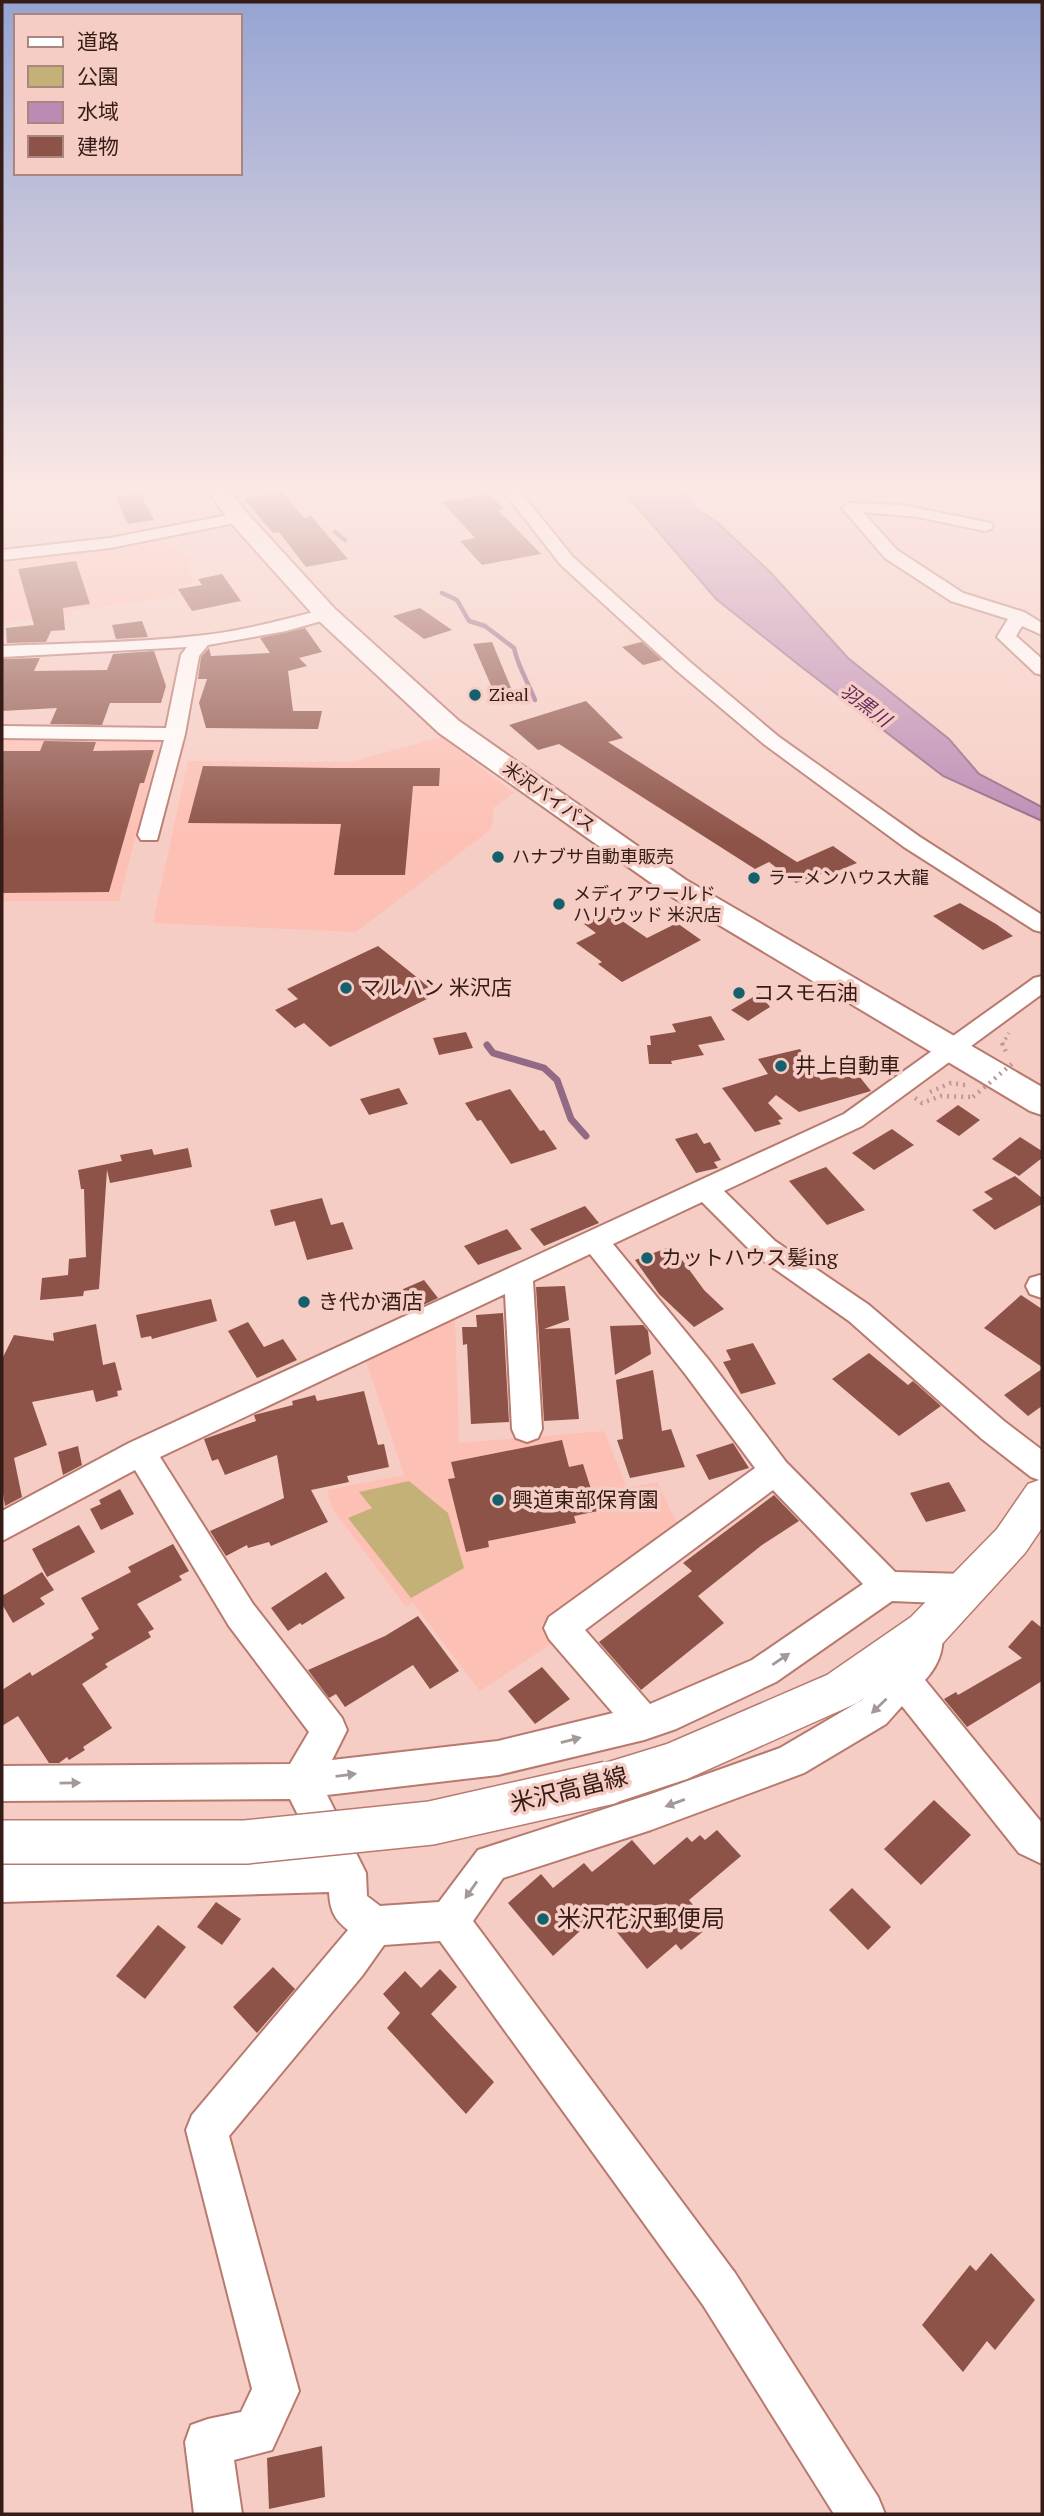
<svg xmlns="http://www.w3.org/2000/svg" width="1044" height="2516" viewBox="0 0 1044 2516" font-family="'PT Serif','Noto Sans JP',serif">
<style>
.built{fill:#fdc0b4}
.green{fill:#c4b178}
.water{fill:#bb8bb4;stroke:#936a85;stroke-width:2}
.lines{fill:none;stroke-linecap:round;stroke-linejoin:round}
.stream-far1{stroke:#936a85;stroke-width:4.5}
.stream{stroke:#936a85;stroke-width:7}
.river{fill:#bb8bb4;fill-rule:evenodd}
.building{fill:#8d5348}
.minor-casing{stroke:#b87a6e;stroke-width:4}
.major-casing{stroke:#b87a6e;stroke-width:3}
.highway-casing{stroke:#b87a6e;stroke-width:4}
.path-far1{stroke:#bc9890;stroke-width:3.5;stroke-dasharray:2 4.5;stroke-linecap:butt}
.path{stroke:#bc9890;stroke-width:4.5;stroke-dasharray:2 5;stroke-linecap:butt}
.minor{fill:#fff;fill-rule:evenodd}
.major{fill:#fff;fill-rule:evenodd}
.highway{fill:#fff;fill-rule:evenodd}
.major-bridge-casing{stroke:#b87a6e;stroke-width:46;stroke-linecap:butt}
.path-bridge{stroke:#bc9890;stroke-width:4.5;stroke-dasharray:2 5;stroke-linecap:butt}
.major-bridge{stroke:#fff;stroke-width:43}
.oneway{fill:#a49997}
.poi-dot{fill:#14606c;stroke:#f6cdc4;stroke-width:2.5}
.labels{text-anchor:middle;stroke-width:7;stroke-linejoin:round;paint-order:stroke}
.far-poi-label{font-size:18px;fill:#351c17;stroke:#f6cdc4;text-anchor:start}
.far-street-label{font-size:18px;fill:#351c17;stroke:#f6cdc4}
.far-water-label{font-size:19px;font-style:italic;fill:#642a5e;stroke:#f6cdc4}
.poi-label{font-size:21px;fill:#351c17;stroke:#f6cdc4;text-anchor:start}
.near-street-label{font-size:24px;fill:#351c17;stroke:#f6cdc4}
.near-poi-label{font-size:24px;fill:#351c17;stroke:#f6cdc4;text-anchor:start}
</style>
<rect width="100%" height="100%" fill="#f6cdc4"/>
<g class="built">
<path d="M159 539 189 558 192 584 174 588 178 597 72 611V616L2 623V559Z"/>
<path d="M2 737H161L119 901H2Z"/>
<path d="M441 737 514 793 493 808V821L489 831 356 932 153 923 188 761 350 762Z"/>
<path d="M455 1316 459 1443 604 1431 627 1488 657 1482 680 1530 541 1625 554 1642 480 1691 413 1603 406 1607 333 1510 327 1490 404 1475 365 1358Z"/>
</g>
<path class="green" d="M409 1481 448 1513 464 1568 411 1598 348 1518 372 1508 359 1492Z"/>
<path class="water" d="M621 488H664L718 523 772 574 848 658 949 739 979 774 1042 807V821L943 776 799 665 716 599Z"/>
<g class="lines">
<g class="stream-far1">
<path d="M335 532 345 540"/>
<path d="M442 593 457 600 469 621 485 626 514 648C518 667 528 682 535 700"/>
</g>
<path class="stream" d="M487 1045 493 1053 544 1068 557 1080 571 1119 586 1136"/>
<path class="river" d="M660 488H683L720 538 716 543H700Z"/>
</g>
<g class="building">
<path d="M282 492 304 518 311 516 348 559 306 567 279 532 273 533 244 499Z"/>
<path d="M140 493 154 520 128 524 115 497Z"/>
<path d="M489 494 504 509 498 510 541 554 482 565 460 541 475 538 442 502Z"/>
<path d="M76 561 90 604 63 608 65 630 51 631 46 642 7 643 6 628 34 625 18 569Z"/>
<path d="M222 574 241 601 192 611 178 589 202 585 198 579Z"/>
<path d="M420 608 452 630 424 639 393 616Z"/>
<path d="M142 621 148 637 116 639 112 625Z"/>
<path d="M305 628 322 652 299 658 307 666 288 671 293 711H322L318 729 206 728 199 703 207 679H198L201 657 209 648 211 656 270 653 260 638Z"/>
<path d="M492 642 511 688 493 690 473 644Z"/>
<path d="M641 642H642L662 660 643 665 622 647Z"/>
<path d="M154 651 166 686 161 703H110L102 725 50 724 57 708 2 711V659L40 658 34 671 107 670 113 654Z"/>
<path d="M586 701 623 738 608 742 797 862 833 846 857 863 830 874 826 872 796 883 769 862 755 869 559 744 538 750 509 725Z"/>
<path d="M44 741 96 742 93 751 154 750 144 783H140L109 892 2 893V751H40Z"/>
<path d="M203 766 335 768H440L439 786H413L405 875H334L341 824 188 823Z"/>
<path d="M960 903 996 924 1013 936 983 950 933 916Z"/>
<path d="M609 912 647 938 677 923 701 940 622 982 598 964 602 962 576 943 596 933 584 924Z"/>
<path d="M378 946 429 987 420 991 429 998 330 1047 304 1023 295 1028 275 1010 298 999 287 989Z"/>
<path d="M760 993 770 1007 748 1021 731 1010Z"/>
<path d="M711 1016 725 1040 698 1045 704 1055 671 1061 672 1064H649L647 1045H651L650 1036 676 1032 672 1024Z"/>
<path d="M466 1032 473 1048 439 1055 433 1038Z"/>
<path d="M800 1049 821 1080 855 1071 871 1091 799 1112 776 1095 768 1103 783 1119 778 1120 781 1124 755 1132 722 1088 768 1074 758 1059Z"/>
<path d="M399 1088 408 1104 369 1115 360 1099Z"/>
<path d="M510 1089 540 1131 544 1130 557 1149 511 1164 481 1120 477 1121 465 1103Z"/>
<path d="M958 1105 980 1120 959 1136 936 1121Z"/>
<path d="M892 1129 914 1145 874 1170 852 1153Z"/>
<path d="M697 1133 704 1144 710 1142 721 1160 714 1162 718 1168 696 1173 675 1139Z"/>
<path d="M1020 1137 1042 1151V1158L1019 1176 992 1159Z"/>
<path d="M188 1148 192 1167 110 1183 107 1170 99 1289 84 1291 83 1296 40 1300 42 1278 68 1275 69 1259 86 1257 84 1189H81L78 1170 122 1161 120 1155 152 1149 154 1155Z"/>
<path d="M826 1167 865 1210 827 1225 789 1181Z"/>
<path d="M1015 1176 1042 1198V1204L995 1230 972 1210 993 1199 984 1192Z"/>
<path d="M322 1198 331 1225 343 1222 353 1249 307 1260 295 1221 275 1226 270 1210Z"/>
<path d="M585 1206 599 1223 544 1246 530 1229Z"/>
<path d="M507 1229 522 1249 478 1265 464 1246Z"/>
<path d="M672 1246 704 1290 724 1309 694 1327 659 1294 635 1260Z"/>
<path d="M424 1280 438 1298 408 1312 394 1293Z"/>
<path d="M565 1286 569 1320 544 1329 570 1328 579 1419 544 1421 536 1287Z"/>
<path d="M1021 1295 1042 1309V1367L984 1328Z"/>
<path d="M211 1299 217 1321 152 1339 151 1336 141 1338 136 1315Z"/>
<path d="M503 1313 509 1422 471 1424 467 1344 463 1345 462 1327H477L476 1315Z"/>
<path d="M248 1322 264 1347 283 1339 297 1360 257 1378 228 1331Z"/>
<path d="M96 1324 103 1365 115 1362 122 1390 117 1391 118 1396 96 1402 93 1390 32 1402 47 1445 14 1458 22 1497 5 1506 2 1487V1359L14 1335 54 1341 53 1333Z"/>
<path d="M643 1325 648 1331 651 1354 615 1375 610 1326Z"/>
<path d="M753 1343 776 1384 741 1394 723 1362 731 1360 726 1350Z"/>
<path d="M869 1353 908 1385 913 1381 941 1406 899 1436 832 1379Z"/>
<path d="M1042 1369V1406L1028 1416 1004 1395Z"/>
<path d="M653 1370 662 1431 671 1429 685 1467 630 1478 617 1440 623 1439 616 1380Z"/>
<path d="M364 1391 378 1445 384 1444 389 1467 347 1476 349 1482 311 1490 328 1522 271 1546 269 1542 248 1548 247 1545 226 1556 210 1531 284 1498 277 1455 225 1475 218 1459 212 1461 204 1439 256 1421 254 1415 293 1405 292 1401 315 1395 317 1401Z"/>
<path d="M562 1440 569 1467 583 1464 598 1511 574 1516 576 1523 488 1541 489 1547 466 1552 448 1479 455 1478 451 1462Z"/>
<path d="M733 1443 749 1468 709 1480 696 1455Z"/>
<path d="M78 1446 82 1465 63 1475 58 1452Z"/>
<path d="M949 1482 966 1511 926 1522 910 1493Z"/>
<path d="M120 1489 134 1514 101 1530 90 1509 101 1504 99 1500Z"/>
<path d="M774 1495 799 1521 762 1545 698 1596 724 1623 641 1690 599 1642 692 1571 683 1563Z"/>
<path d="M79 1525 95 1552 47 1577 32 1549Z"/>
<path d="M173 1544 189 1571 179 1576 182 1580 137 1604 154 1629 148 1632 151 1637 105 1664 108 1667 82 1684 112 1728 83 1747 85 1750 69 1760 67 1757 59 1763H49L18 1716 2 1726V1690L30 1672 32 1676 94 1638 91 1634 99 1629 81 1598 131 1572 128 1567Z"/>
<path d="M42 1572 54 1590 40 1598 45 1604 13 1623 2 1604V1596Z"/>
<path d="M326 1572 345 1598 302 1625 300 1623 288 1631 271 1608Z"/>
<path d="M418 1616 459 1671 430 1689 413 1665 345 1707 336 1694 329 1698 308 1670 385 1636Z"/>
<path d="M1032 1620 1042 1628V1681L967 1727 944 1699 956 1692 958 1695 1022 1658 1008 1647Z"/>
<path d="M542 1667 570 1699 535 1724 508 1691Z"/>
<path d="M934 1800 971 1835 921 1885 884 1849Z"/>
<path d="M717 1830 741 1856 689 1900 703 1917 699 1921 706 1929 681 1950 676 1944 647 1969 603 1915 596 1920 594 1918 553 1956 508 1903 541 1874 553 1888 584 1863 592 1872 632 1840 654 1865 687 1837 692 1842 700 1835 705 1840Z"/>
<path d="M852 1888 891 1927 868 1950 829 1910Z"/>
<path d="M216 1902 241 1919 222 1945 197 1927Z"/>
<path d="M158 1925 186 1947 145 1999 116 1976Z"/>
<path d="M273 1967 295 1989 257 2033 233 2007Z"/>
<path d="M440 1969 457 1987 431 2014 494 2082 466 2114 387 2028 400 2013 383 1994 405 1971 421 1988Z"/>
<path d="M991 2253 1035 2300 995 2350 987 2341 963 2372 922 2325 970 2265 976 2271Z"/>
<path d="M322 2446 325 2497 269 2509 267 2458Z"/>
</g>
<g class="lines">
<g class="minor-casing">
<g id="minor">
<path d="M501 488H517L573 557 690 662 779 737 920 837 1042 915V932L1034 930 904 847 765 745 676 670 561 565Z"/>
<path d="M850 503 901 505 991 523 993 526 991 529 985 531 918 517 863 512 897 550 963 593 1024 612 1042 623V635L1022 626 1016 636 1042 659V675L1035 673 997 637 1008 619 951 601 885 558 842 508Z"/>
<path d="M239 513 247 518 245 521 110 548 2 560V550L110 538Z"/>
<path d="M326 609 335 614 332 618 286 631 208 645 199 656 185 734 157 840H141L138 835 164 740 2 738V726L166 728 181 655 187 647 2 657V646C70 643 138 643 205 635 247 630 286 619 326 609Z"/>
<path d="M1042 976V994L862 1126 724 1191 775 1241 869 1305 1004 1421 1042 1450V1481L1031 1477 982 1439 849 1321 755 1255 702 1202 613 1244 708 1359 786 1462 895 1572 964 1574 976 1579 981 1589 976 1599 964 1604 892 1601 776 1682 676 1729 644 1740 498 1775 327 1795 366 1873 367 1896 380 1906 439 1902 478 1850 651 1794 780 1748 862 1700 907 1652 909 1631 914 1620 926 1616 938 1620C948 1642 940 1664 925 1680L1042 1823V1864L1019 1853 902 1706 886 1724 804 1773 651 1830 503 1878 473 1921 735 2273 878 2497 885 2514H834L703 2305 440 1941 384 1945 362 1976 229 2136 299 2391 272 2450 234 2460 242 2514H194L185 2442 191 2425 208 2419 241 2412 252 2389 186 2130 192 2115 348 1930C334 1919 330 1910 329 1892L2 1902V1864L318 1855 290 1799 2 1801V1766L290 1764 309 1732 229 1626 135 1470 2 1541V1511L129 1443 844 1114 1034 978ZM590 1254 686 1375 755 1468 549 1617 544 1628 549 1639 613 1713 498 1741 332 1760 347 1730 342 1718 253 1604 160 1457 505 1294 512 1429 516 1438 527 1442 538 1438 542 1429 533 1281ZM773 1490 863 1584 752 1660 650 1704 585 1630Z"/>
<path d="M1040 1275 1042 1276V1298L1030 1294 1026 1286 1030 1278Z"/>
</g>
</g>
<g class="major-casing">
<path id="major" d="M1042 1479V1528L1025 1553 941 1645 857 1703 687 1779 608 1805 592 1799 585 1783 592 1767 667 1744 827 1675 911 1617 997 1529 1028 1484Z"/>
</g>
<g class="highway-casing">
<path id="highway" d="M206 488H228L247 513 335 609 459 721 686 880 1042 1087V1115L1030 1111 664 892 439 733 317 619 231 523Z"/>
</g>
<path class="path-far1" d="M1002 1045 1009 1033"/>
<g class="path">
<path d="M1002 1043 1007 1054"/>
<path d="M930 1092 951 1083 965 1085"/>
<path d="M915 1098 922 1103 941 1096 973 1097"/>
</g>
<use href="#minor" class="minor"/>
<use href="#major" class="major"/>
<use href="#highway" class="highway"/>
<g class="major-bridge-casing">
<path id="major-bridge" d="M2 1842H246L431 1823 608 1783"/>
</g>
<path class="path-bridge" d="M973 1097 1013 1063"/>
<use href="#major-bridge" class="major-bridge"/>
</g>
<defs><path id="oneway-solid" d="M-6-.8H1V-3.2L6.5 0L1 3.2V.8H-6Z" transform="scale(1.75)"/></defs>
<g class="oneway">
<use href="#oneway-solid" transform="translate(781 1659) rotate(-34)"/>
<use href="#oneway-solid" transform="translate(879 1706) rotate(136)"/>
<use href="#oneway-solid" transform="translate(571 1740) rotate(-14)"/>
<use href="#oneway-solid" transform="translate(346 1775) rotate(-7)"/>
<use href="#oneway-solid" transform="translate(70 1783) rotate(-1)"/>
<use href="#oneway-solid" transform="translate(675 1803) rotate(160)"/>
<use href="#oneway-solid" transform="translate(471 1890) rotate(125)"/>
</g>
<linearGradient id="sky" x2="0" y2="1"><stop stop-color="#96a4d3"/><stop offset="0.58" stop-color="#fbe8e4"/><stop offset="1" stop-color="#fbe8e4" stop-opacity="0"/></linearGradient>
<rect width="1044" height="840" fill="url(#sky)"/>
<g class="poi-dot">
<circle cx="475" cy="695" r="7"/>
<circle cx="498" cy="857" r="7"/>
<circle cx="754" cy="878" r="7"/>
<circle cx="559" cy="904" r="7"/>
<circle cx="346" cy="988" r="7"/>
<circle cx="739" cy="993" r="7"/>
<circle cx="781" cy="1066" r="7"/>
<circle cx="647" cy="1258" r="7"/>
<circle cx="304" cy="1302" r="7"/>
<circle cx="498" cy="1500" r="7"/>
<circle cx="543" cy="1919" r="7"/>
</g>
<g class="labels">
<g class="far-poi-label">
<text x="489" y="701">Zieal</text>
<text x="512" y="863">ハナブサ自動車販売</text>
<text x="768" y="884">ラーメンハウス大龍</text>
<text x="573" y="900">メディアワールド<tspan x="573" dy="21">ハリウッド 米沢店</tspan></text>
</g>
<g class="far-street-label">
<text transform="translate(549 797) rotate(35)" y="6">米沢バイパス</text>
</g>
<g class="far-water-label">
<text transform="translate(866 705) rotate(37)" y="7">羽黒川</text>
</g>
<g class="poi-label">
<text x="360" y="995">マルハン 米沢店</text>
<text x="753" y="1000">コスモ石油</text>
<text x="795" y="1073">井上自動車</text>
<text x="661" y="1265">カットハウス髪ing</text>
<text x="318" y="1309">き代か酒店</text>
<text x="512" y="1507">興道東部保育園</text>
</g>
<g class="near-street-label">
<text transform="translate(569 1790) rotate(-14)" y="8">米沢高畠線</text>
</g>
<g class="near-poi-label">
<text x="557" y="1927">米沢花沢郵便局</text>
</g>
</g>
<rect width="1044" height="2516" fill="none" stroke="#351c17" stroke-width="7"/>
<rect x="14" y="14" width="228" height="161" fill="#f6cdc4" stroke="#a9867f" stroke-width="2"/>
<rect x="28" y="37" width="35" height="10" fill="#ffffff" stroke="#a9867f" stroke-width="2"/>
<text x="77" y="49" font-size="21" fill="#351c17">道路</text>
<rect x="28" y="66" width="35" height="21" fill="#c4b178" stroke="#a9867f" stroke-width="2"/>
<text x="77" y="84" font-size="21" fill="#351c17">公園</text>
<rect x="28" y="102" width="35" height="21" fill="#bb8bb4" stroke="#a9867f" stroke-width="2"/>
<text x="77" y="119" font-size="21" fill="#351c17">水域</text>
<rect x="28" y="136" width="35" height="21" fill="#8d5348" stroke="#a9867f" stroke-width="2"/>
<text x="77" y="154" font-size="21" fill="#351c17">建物</text>
</svg>
